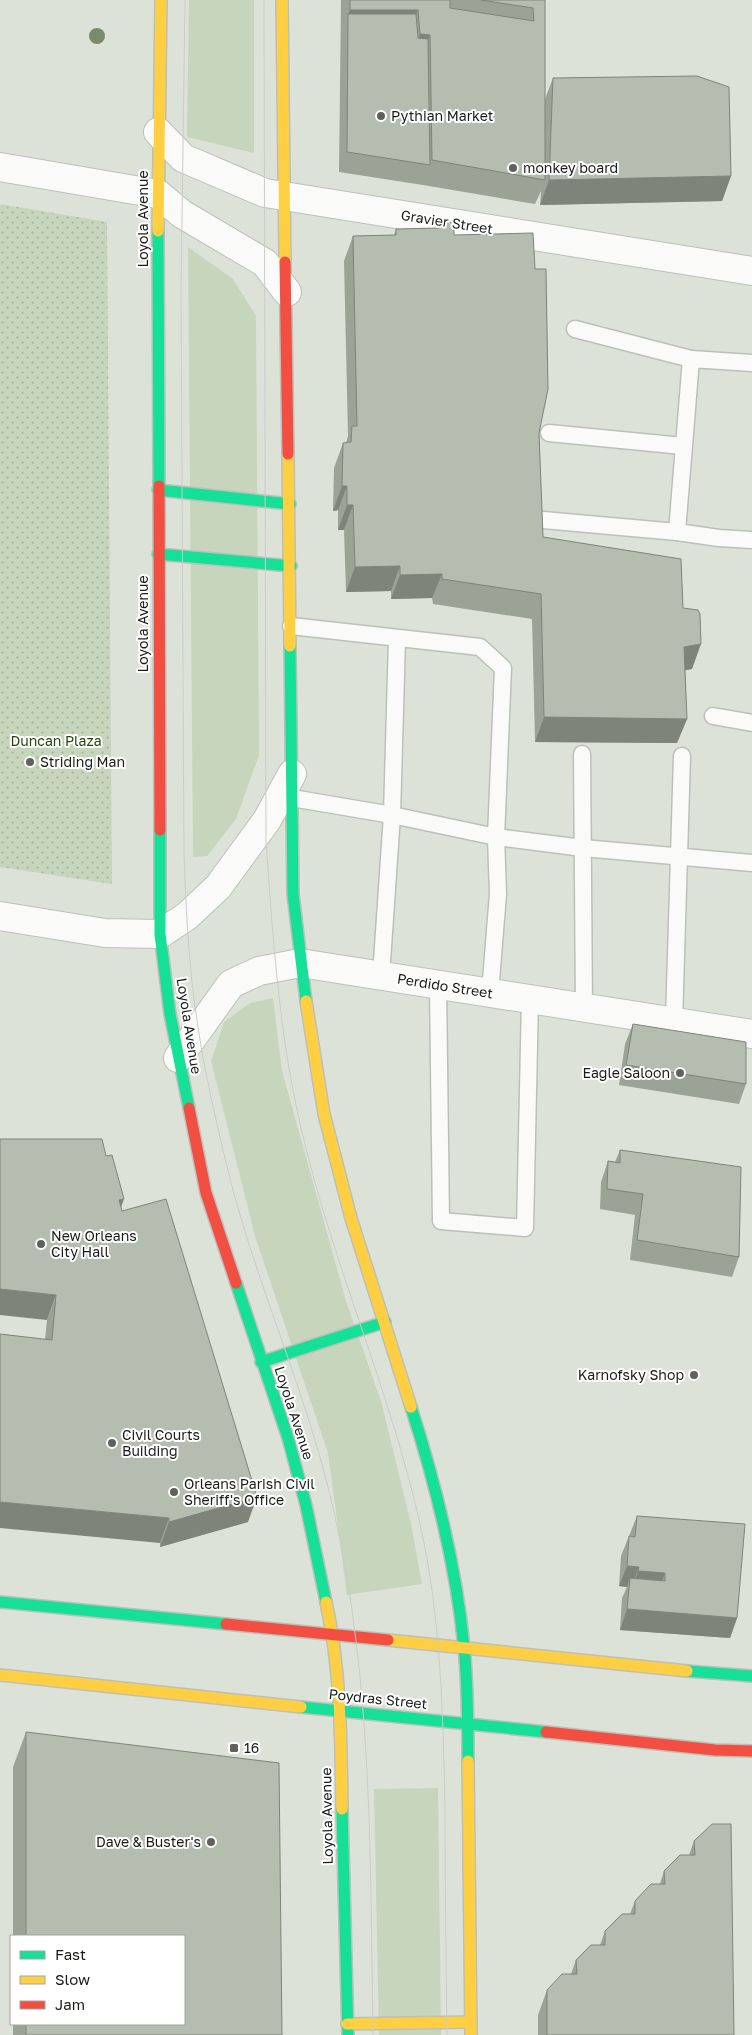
<svg xmlns="http://www.w3.org/2000/svg" width="752" height="2035" viewBox="0 0 752 2035" font-family="'Golos Text',sans-serif">
<style>
.green{fill:#c6d5bc}
.park{fill:url(#park-dots)}
.lines{fill:none;stroke-linecap:round;stroke-linejoin:round}
.lane-casing{stroke:#bbc0b9;stroke-width:19}
.street-casing{stroke:#bbc0b9;stroke-width:30}
.fast-casing{stroke:#bbc0b9;stroke-width:14}
.slow-casing{stroke:#bbc0b9;stroke-width:14}
.jam-casing{stroke:#bbc0b9;stroke-width:14}
.lane{stroke:#fafbf9;stroke-width:16}
.street{stroke:#fafbf9;stroke-width:28}
.fast{stroke:#16e098;stroke-width:11}
.slow{stroke:#ffcf43;stroke-width:11}
.jam{stroke:#f24e42;stroke-width:11}
.tram{stroke:#caccca;stroke-width:1}
.tree{fill:#798b6a}
.wall{fill:#9ba396}
.shaded-wall{fill:#7e847a}
.building{fill:#b4bdaf;stroke:#7e847a}
.poi-dot{fill:#5e625b;stroke:#fff;stroke-width:2}
.labels{text-anchor:middle;stroke-width:4;stroke-linejoin:round;paint-order:stroke}
.poi-label{font-size:14px;fill:#191d17;stroke:#fff;text-anchor:start}
.street-label{font-size:14px;fill:#191d17;stroke:#fff}
.park-label{font-size:14px;fill:#28440f;stroke:#fff}
</style>
<defs>
<pattern id="park-dots" width="8" height="8" patternUnits="userSpaceOnUse" patternTransform="scale(1.25)"><rect width="8" height="8" fill="#c6d5bc"/><path d="M2 2h.1M6 6h.1" fill="none" stroke="#aab6a1" stroke-width="1.8" stroke-linecap="round"/></pattern>
</defs>
<rect width="100%" height="100%" fill="#dde2d9"/>
<g class="green">
<path d="M189 0H254V153L187 137Z"/>
<path d="M188 247 233 279 256 316 259 755 236 819 207 856 193 857Z"/>
<path d="M273 998 282 1071 346 1301 381 1401 411 1524 422 1584 347 1595 328 1453 255 1236 211 1061 224 1022 250 1003Z"/>
<path d="M438 1788 441 2035H379L374 1789Z"/>
</g>
<path class="park" d="M0 204 107 222 112 884 0 867Z"/>
<g class="lines">
<g class="lane-casing">
<g id="lane">
<path d="M575 329 691 359"/>
<path d="M752 363 691 359 677 532 719 538 752 540"/>
<path d="M549 433 683 446"/>
<path d="M532 519 677 532"/>
<path d="M291 626 480 647 503 668 496 837 498 894 490 993"/>
<path d="M713 716 752 723"/>
<path d="M582 754 584 1008"/>
<path d="M292 798 392 815 496 837 583 848 752 863"/>
<path d="M381 976 392 815 397 639"/>
<path d="M438 985 441 1221 525 1228 530 999"/>
<path d="M674 1022 682 756"/>
</g>
</g>
<g class="street-casing">
<g id="street">
<path d="M158 132 183 158 265 193 752 271"/>
<path d="M0 167 158 194 182 214 265 263 287 292"/>
<path d="M0 916 105 933 160 934 187 916 218 887 267 820 292 774"/>
<path d="M178 1058 231 984 259 971 300 963 752 1034"/>
</g>
</g>
<g class="fast-casing">
<g id="fast">
<path d="M158 231 159 486"/>
<path d="M158 490 290 504"/>
<path d="M158 554 291 566"/>
<path d="M290 646 293 894 306 1001"/>
<path d="M160 830V934L170 1014 189 1108"/>
<path d="M236 1283 288 1438 306 1505 326 1602"/>
<path d="M261 1362 385 1322"/>
<path d="M411 1407C436 1485 456 1566 464 1647 468 1685 468 1723 468 1761"/>
<path d="M0 1602 226 1624"/>
<path d="M687 1671 752 1676"/>
<path d="M301 1707 546 1732"/>
<path d="M342 1809 348 2035"/>
</g>
</g>
<g class="slow-casing">
<g id="slow">
<path d="M282 0 285 262"/>
<path d="M158 231 161 0"/>
<path d="M288 454 290 646"/>
<path d="M306 1001 324 1114 351 1218 411 1407"/>
<path d="M326 1602C341 1670 341 1740 342 1809"/>
<path d="M388 1640 687 1671"/>
<path d="M0 1675 301 1707"/>
<path d="M468 1761 471 2035"/>
<path d="M347 2024 471 2022"/>
</g>
</g>
<g class="jam-casing">
<g id="jam">
<path d="M285 262 288 454"/>
<path d="M159 486 160 830"/>
<path d="M189 1108 206 1193 236 1283"/>
<path d="M226 1624 388 1640"/>
<path d="M546 1732 715 1750 752 1751"/>
</g>
</g>
<use href="#lane" class="lane"/>
<use href="#street" class="street"/>
<use href="#fast" class="fast"/>
<use href="#slow" class="slow"/>
<use href="#jam" class="jam"/>
<g class="tram">
<path d="M185 0 181 293 184 855C186 905 188 956 195 1006 202 1061 215 1117 228 1171 257 1287 308 1395 334 1512 373 1684 370 1859 373 2035"/>
<path d="M264 0 266 841C273 939 279 1036 302 1132 333 1265 390 1390 420 1524 441 1617 443 1714 445 1809 445 1884 446 1960 447 2035"/>
</g>
</g>
<circle class="tree" cx="97" cy="36" r="8"/>
<g class="wall">
<path d="M341 0H545V99L553 78 731 176 722 201 540 205 541 191 535 204 423 185 339 172Z"/>
<path d="M439 222 454 235 539 433 543 537 683 608 692 669 685 670 687 719 677 743 535 742 532 619 433 604 432 598 391 599V591L346 592 344 530H338V510L333 511 334 468 343 443H346L348 436 344 261 353 236 394 235 396 229 437 228Z"/>
<path d="M633 1024 746 1084 739 1104 619 1085 625 1044Z"/>
<path d="M620 1150 739 1257 732 1277 630 1260 635 1215 600 1209 601 1182 608 1161 615 1162Z"/>
<path d="M106 1156 122 1211 248 1522 160 1547V1543L45 1339 47 1320Z"/>
<path d="M637 1516 737 1618 730 1638 620 1630 622 1598 627 1587 619 1586 621 1556Z"/>
<path d="M26 1732 282 2035H13V2024H184V1936H13V1767Z"/>
<path d="M694 1841 734 2035H538V2015L547 1990 571 1974 576 1960 600 1945 605 1931 630 1914 635 1901 660 1884 664 1871 689 1855Z"/>
</g>
<g class="shaded-wall">
<path d="M350 10H418L409 34 348 14Z"/>
<path d="M420 34 430 35 421 59H411Z"/>
<path d="M731 176 722 201 540 205 549 180Z"/>
<path d="M342 486H347L338 510 333 511Z"/>
<path d="M347 505H353L344 530H338Z"/>
<path d="M400 566 391 591 346 592 355 567Z"/>
<path d="M442 574 432 598 391 599 400 575Z"/>
<path d="M701 644 692 669 675 672 684 647Z"/>
<path d="M544 717 687 719 677 743 535 742Z"/>
<path d="M124 1199 115 1224 119 1200Z"/>
<path d="M0 1289 56 1295 47 1320 0 1315Z"/>
<path d="M257 1497 248 1522 160 1547 169 1522Z"/>
<path d="M0 1502 169 1518 160 1543 0 1528Z"/>
<path d="M627 1566 639 1567 631 1587 630 1578 627 1587 619 1586Z"/>
<path d="M638 1571 665 1573 658 1593 631 1591Z"/>
<path d="M627 1609 737 1618 730 1638 620 1630Z"/>
</g>
<g class="building">
<path d="M350 0H450V8L534 21 533 8 481 0H545V180L432 160 430 35 420 34 418 10H350Z"/>
<path d="M348 14H416L418 38 428 39 430 165 347 152Z"/>
<path d="M697 76 729 87 731 176 549 180 553 78Z"/>
<path d="M439 222H454V235L533 233 535 269H546L548 389 539 433 543 537 681 559 683 608 698 610 700 614 701 644 684 647 687 719 544 717 541 594 442 579V574L400 575V566L355 567 353 505H347V486H342L343 443 351 442 352 426H357L353 236 396 235V229L439 228Z"/>
<path d="M633 1024 746 1042V1084L626 1065Z"/>
<path d="M0 1139H102L106 1156 112 1155 124 1199 119 1200 122 1211 166 1199 257 1497 169 1522V1518L0 1502V1334L52 1340 56 1295 0 1289Z"/>
<path d="M620 1150 741 1167 739 1257 637 1240 643 1194 607 1189 608 1161 620 1163Z"/>
<path d="M637 1516 745 1524 737 1618 627 1609 630 1578 665 1581V1573L638 1571 639 1567 627 1566 629 1536 635 1537Z"/>
<path d="M26 1732 279 1763 282 2035H26V2024H184V1936H26Z"/>
<path d="M712 1824H731L734 2035H547V1990L562 1974H577L576 1960 591 1945H605V1931L622 1914H635V1901L651 1884H665L664 1871 680 1855H695L694 1841Z"/>
</g>
<g class="poi-dot">
<circle cx="381" cy="116" r="5"/>
<circle cx="513" cy="168" r="5"/>
<circle cx="30" cy="762" r="5"/>
<circle cx="680" cy="1073" r="5"/>
<circle cx="41" cy="1244" r="5"/>
<circle cx="694" cy="1375" r="5"/>
<circle cx="112" cy="1443" r="5"/>
<circle cx="174" cy="1492" r="5"/>
<rect x="229" y="1743" width="10" height="10" rx="2.5"/>
<circle cx="211" cy="1842" r="5"/>
</g>
<g class="labels">
<g class="poi-label">
<text x="391" y="121">Pythian Market</text>
<text x="523" y="173">monkey board</text>
<text x="40" y="767">Striding Man</text>
<text x="670" y="1078" text-anchor="end">Eagle Saloon</text>
<text x="51" y="1241">New Orleans<tspan x="51" dy="16">City Hall</tspan></text>
<text x="684" y="1380" text-anchor="end">Karnofsky Shop</text>
<text x="122" y="1440">Civil Courts<tspan x="122" dy="16">Building</tspan></text>
<text x="184" y="1489">Orleans Parish Civil<tspan x="184" dy="16">Sheriff's Office</tspan></text>
<text x="244" y="1753">16</text>
<text x="201" y="1847" text-anchor="end">Dave &amp; Buster's</text>
</g>
<g class="street-label">
<text transform="translate(143 219) rotate(-90)" y="5">Loyola Avenue</text>
<text transform="translate(447 222) rotate(9)" y="5">Gravier Street</text>
<text transform="translate(143 624) rotate(-90)" y="5">Loyola Avenue</text>
<text transform="translate(445 986) rotate(9)" y="5">Perdido Street</text>
<text transform="translate(189 1026) rotate(81)" y="5">Loyola Avenue</text>
<text transform="translate(294 1413) rotate(72)" y="5">Loyola Avenue</text>
<text transform="translate(378 1699) rotate(6)" y="5">Poydras Street</text>
<text transform="translate(327 1816) rotate(-91)" y="5">Loyola Avenue</text>
</g>
<g class="park-label">
<text x="56" y="746">Duncan Plaza</text>
</g>
</g>
<rect x="10" y="1935" width="175" height="90" fill="#ffffff" stroke="#a3a5a2"/>
<rect x="20" y="1951" width="25" height="8" fill="#16e098" stroke="#a3a5a2"/>
<text x="55" y="1960" font-size="15" fill="#191d17">Fast</text>
<rect x="20" y="1976" width="25" height="8" fill="#ffcf43" stroke="#a3a5a2"/>
<text x="55" y="1985" font-size="15" fill="#191d17">Slow</text>
<rect x="20" y="2001" width="25" height="8" fill="#f24e42" stroke="#a3a5a2"/>
<text x="55" y="2010" font-size="15" fill="#191d17">Jam</text>
</svg>
